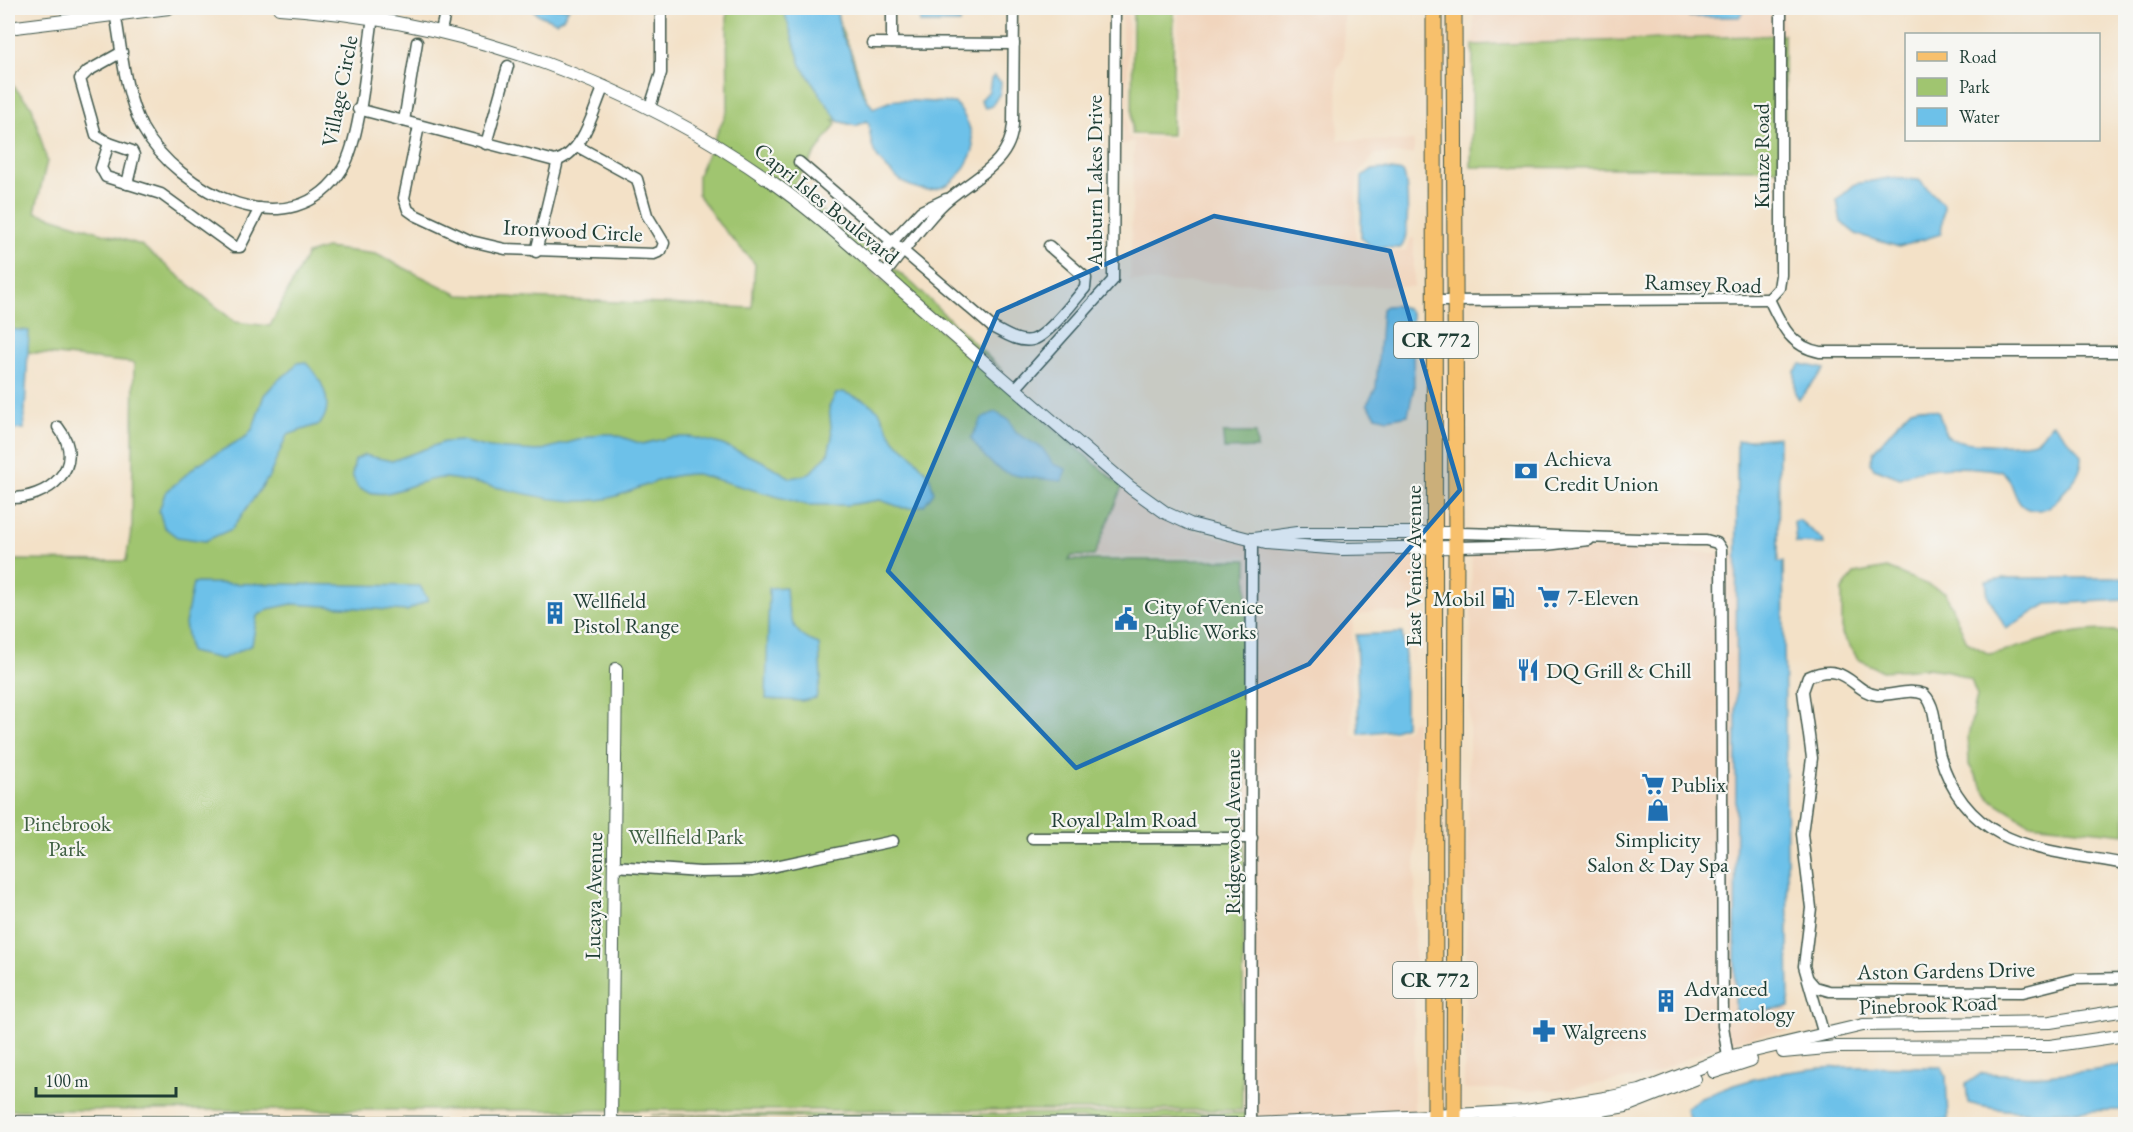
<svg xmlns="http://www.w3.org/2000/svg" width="2133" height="1132" viewBox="0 0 2133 1132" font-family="'EB Garamond',serif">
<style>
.built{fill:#f1d5bd}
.green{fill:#a0c570;stroke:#608152;stroke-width:1.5}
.water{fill:#6dc1e9;stroke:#467f8e;stroke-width:1.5}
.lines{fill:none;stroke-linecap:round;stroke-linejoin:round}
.minor-casing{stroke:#3f564a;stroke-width:13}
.tertiary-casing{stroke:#3f564a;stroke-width:14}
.primary-casing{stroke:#3f564a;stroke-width:17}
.minor{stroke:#fff;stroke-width:10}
.tertiary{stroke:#fff;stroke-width:12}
.primary{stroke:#f7c06c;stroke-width:15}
.marked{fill:#1f6fb2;fill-opacity:0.2;stroke:#1f6fb2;stroke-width:4.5;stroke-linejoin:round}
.labels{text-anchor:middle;stroke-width:4.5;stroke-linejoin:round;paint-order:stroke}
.shield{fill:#f6f6f2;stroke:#60746d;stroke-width:1.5}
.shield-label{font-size:21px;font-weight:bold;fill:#1f3d34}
.street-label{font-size:22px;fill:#1f3d34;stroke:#f6f6f2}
.poi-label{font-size:22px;fill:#1f3d34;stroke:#f6f6f2;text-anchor:start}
.park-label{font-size:22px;fill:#3f5f43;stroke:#f6f6f2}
</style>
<rect width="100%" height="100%" fill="#f6f6f2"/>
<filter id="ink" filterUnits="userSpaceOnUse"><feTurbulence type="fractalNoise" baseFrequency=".0167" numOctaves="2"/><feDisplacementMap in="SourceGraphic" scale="12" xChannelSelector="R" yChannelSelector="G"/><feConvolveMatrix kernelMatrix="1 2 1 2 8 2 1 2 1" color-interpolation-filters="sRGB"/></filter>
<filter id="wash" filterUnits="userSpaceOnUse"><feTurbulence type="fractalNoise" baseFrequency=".008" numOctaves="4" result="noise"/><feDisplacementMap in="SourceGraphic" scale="24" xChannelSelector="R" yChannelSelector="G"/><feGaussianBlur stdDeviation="1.35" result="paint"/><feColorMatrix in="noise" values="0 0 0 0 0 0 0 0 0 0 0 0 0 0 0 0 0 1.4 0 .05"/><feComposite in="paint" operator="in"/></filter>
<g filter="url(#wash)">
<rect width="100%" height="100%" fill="#f3e1c7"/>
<g class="built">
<path d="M1122 8H1129L1127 135 1132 138 1173 139 1177 135 1178 8H1344V57L1337 70 1338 140 1414 141V154H1376L1360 171 1356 189V237L1363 247 1376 252 1405 251 1411 238H1414V287L1130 281 1134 141 1122 145Z"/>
<path d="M1474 8H1686V12L1739 17 1746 8H1783L1784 35 1473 45Z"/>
<path d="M1122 487 1187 528 1223 539 1297 552 1422 553 1412 664 1409 614 1375 611 1354 617 1352 635V734L1358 738 1395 734 1408 729 1410 723 1416 721 1414 1112 1248 1120 1247 556H1094Z"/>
<path d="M1472 544 1737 554 1735 1013 1789 1007 1788 1031 1758 1035 1706 1050 1648 1076 1558 1090 1464 1089Z"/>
</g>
<g class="green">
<path d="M727 8H836C838 23 842 33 849 47 858 66 858 86 870 104L866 121 856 126 833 120 836 124 792 187 913 284 1003 371 807 215 1122 487 1094 556H1072L1069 560H1247L1242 1110H8V560L126 561 132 526 134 363 8 350V80L32 107 47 161 35 212 141 245 235 322 270 326 307 254 326 248 376 254 459 295 752 308 755 264 719 224 698 194V175L728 109Z"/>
<path d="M1133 8H1174L1172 135 1132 134Z"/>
<path d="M1784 35 1785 169 1471 167 1473 45Z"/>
<path d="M1223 433H1256L1257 448 1224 449Z"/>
<path d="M1887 568 1945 592 1967 642 1989 654C2035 646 2078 622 2125 633V834L2030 824 1990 799 1969 765 1968 736 1977 696 1971 680 1949 671 1928 668 1882 671 1858 659 1842 634V590L1854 574Z"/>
<path d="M1245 1113 1248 1120 815 1118 651 1115Z"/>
</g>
<g class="water">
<path d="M531 8H569L563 18 556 22 539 15Z"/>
<path d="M783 8H836L841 34 849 48 862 92 873 108 894 100 955 103C966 116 973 130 973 149 973 154 968 160 966 165 949 195 918 197 894 175 874 157 871 151 869 124L866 121 856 126 838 121 801 65Z"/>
<path d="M950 8H961L960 23H920V12L945 14Z"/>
<path d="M1686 8H1746L1739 17H1689Z"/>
<path d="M994 76 1001 82 1000 93 992 106 985 108 981 100 989 91 991 79Z"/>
<path d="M1385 169 1403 172C1409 182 1410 242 1400 248L1371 247 1361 237 1362 177 1371 170Z"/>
<path d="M1889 178 1919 180 1944 205 1941 234 1899 247 1856 234 1841 222 1837 200 1855 184Z"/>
<path d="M1386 306C1396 305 1408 305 1412 316L1414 387 1408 415 1388 419 1376 416 1367 404 1376 388 1382 309Z"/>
<path d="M8 329 29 331 24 429 8 430Z"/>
<path d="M305 362C321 377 336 404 320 424L287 435 269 477 232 529 205 541 177 537 164 527 159 511 165 493 198 464 247 436 253 428 264 395 278 380 292 370 297 363Z"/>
<path d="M1801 364 1825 369 1799 399 1795 393V371Z"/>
<path d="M843 392 866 401 879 411 894 440 911 454 929 475 934 492 924 505 913 508H903L880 500 848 505H807L697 474C661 472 631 497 596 500 552 505 511 488 469 482 460 480 451 478 442 478 411 480 390 504 358 488L352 475 355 460 364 455 392 461 444 442 461 441 490 448 538 451 600 434H613L642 444 672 437H691L720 444 762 461 791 478 809 474 828 454 832 437 829 407 836 394Z"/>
<path d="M1919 407 1938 411 1946 435C1958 446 2023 447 2037 440 2045 436 2045 427 2053 424L2082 455C2083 472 2073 482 2062 494 2055 503 2048 511 2035 510 2011 510 2017 480 2001 471 1972 466 1926 464 1900 478L1874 468 1870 463 1874 451 1903 417 1911 409Z"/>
<path d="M995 412 1009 420 1016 433 1042 448 1053 464 1066 469 1062 481C1016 475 999 482 971 438L982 418Z"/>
<path d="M1779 437 1778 562H1783L1789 1007 1735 1014 1737 441Z"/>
<path d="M1799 520 1823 540 1824 544 1796 543 1794 521Z"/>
<path d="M2003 578H2125V600L2047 604 2006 629 1988 596 1986 581Z"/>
<path d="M193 583 420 586 428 600 407 611 292 604 269 609 257 616 252 645 222 659 190 652 185 624Z"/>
<path d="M786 587C787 613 791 636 819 644L821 679 816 698 802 701 766 699 769 588Z"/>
<path d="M1402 633 1405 656V726L1395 730 1359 734 1356 635Z"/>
<path d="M2125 1064V1110C2077 1110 2015 1117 1968 1103L1966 1084 1982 1073 2036 1076 2097 1070Z"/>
<path d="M1942 1067 1946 1077 1948 1120 1846 1124H1691L1686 1109C1695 1099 1706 1096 1718 1091 1789 1061 1867 1067 1942 1067Z"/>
</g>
</g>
<g filter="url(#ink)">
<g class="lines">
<g class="minor-casing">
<g id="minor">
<path d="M115 12C122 51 124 91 142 127 178 193 293 251 343 168 361 138 367 55 373 17"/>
<path d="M441 31 446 8"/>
<path d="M872 43 1014 44"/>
<path d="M892 43V8"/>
<path d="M122 52 88 71 80 79 96 135 109 143 101 168 106 177 161 194 234 247H240L260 208"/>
<path d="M650 107 661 73V8"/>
<path d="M358 109 555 161C584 154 593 110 604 86"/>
<path d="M404 121 417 42"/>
<path d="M419 126 404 198 408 210 415 215 471 241 505 249 654 254 661 251 664 243 647 215 637 179 577 146"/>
<path d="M109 143 132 151 134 155 127 184"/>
<path d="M486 144 508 66"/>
<path d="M799 162 992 327C1004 333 1018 343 1032 340 1047 337 1074 301 1085 288L1086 278 1049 246"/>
<path d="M536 252 558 160"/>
<path d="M871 264 921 211 946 199"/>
<path d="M884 275C902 253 920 228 940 207 966 180 1011 167 1013 124L1014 8"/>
<path d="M1769 299C1781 324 1790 347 1820 352H2126"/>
<path d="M1769 299 1779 288 1781 275V8"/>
<path d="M1436 301 1769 299"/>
<path d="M1015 389 1113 280 1115 8"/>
<path d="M8 498C47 500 89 467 58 427"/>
<path d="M1456 533C1540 534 1622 540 1706 540L1717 543 1721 549 1723 1026 1728 1057"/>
<path d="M1456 547 1546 545 1589 540"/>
<path d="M1032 838H1252"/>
<path d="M614 866 700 872 752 871 893 841"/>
<path d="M1809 980 1815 987 1829 991 2023 992 2075 979 2126 978"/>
<path d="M1824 1035 1804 966 1811 908 1802 834 1812 758 1803 691 1808 677C1847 660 1852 692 1877 695 1893 696 1909 688 1924 694 1939 709 1934 737 1940 756 1968 850 2044 849 2126 864"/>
<path d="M1250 1124 1252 539"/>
</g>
</g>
<g class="tertiary-casing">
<g id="tertiary">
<path d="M279 8C464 20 638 83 787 193 829 224 867 260 906 294 981 359 1055 424 1131 488L1166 513 1190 524 1265 543 1342 549 1456 547"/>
<path d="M8 28 169 8"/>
<path d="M1253 539 1297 533H1456"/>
<path d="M1783 1052 1837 1047 2050 1046 2126 1035"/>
<path d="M1714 1072 1751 1060"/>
<path d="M1520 1120 1565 1116 1626 1106 1695 1079"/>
<path d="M8 1122 1250 1124 1474 1114 1526 1111 1611 1097 1640 1091 1728 1057 1863 1025 2050 1022 2126 1010"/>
<path d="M611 1124 616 669"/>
</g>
</g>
<g class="primary-casing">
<g id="primary">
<path d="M1434 8 1435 1124"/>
<path d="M1454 1124 1456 547 1454 8"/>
</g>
</g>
<use href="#minor" class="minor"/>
<use href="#tertiary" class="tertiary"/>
<use href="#primary" class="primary"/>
</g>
</g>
<path class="marked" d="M1214 216 1390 251 1460 490 1309 664 1076 768 888 571 998 312Z"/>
<defs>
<g id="bank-bare" transform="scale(1.8)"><path d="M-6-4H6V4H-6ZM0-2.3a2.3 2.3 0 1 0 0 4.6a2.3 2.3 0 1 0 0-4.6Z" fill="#1f6fb2" stroke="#f6f6f2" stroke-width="2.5" paint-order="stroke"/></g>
<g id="supermarket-bare" transform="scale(1.8)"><path d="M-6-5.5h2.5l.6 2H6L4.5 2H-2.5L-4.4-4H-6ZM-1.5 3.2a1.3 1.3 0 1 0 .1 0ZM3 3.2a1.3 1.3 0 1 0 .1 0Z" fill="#1f6fb2" stroke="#f6f6f2" stroke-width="2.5" paint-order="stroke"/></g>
<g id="fuel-bare" transform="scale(1.8)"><path d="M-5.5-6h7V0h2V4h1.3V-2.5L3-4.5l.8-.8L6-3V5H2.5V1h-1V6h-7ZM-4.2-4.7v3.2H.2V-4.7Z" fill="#1f6fb2" stroke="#f6f6f2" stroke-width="2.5" paint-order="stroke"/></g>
<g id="building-bare" transform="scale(1.8)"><path d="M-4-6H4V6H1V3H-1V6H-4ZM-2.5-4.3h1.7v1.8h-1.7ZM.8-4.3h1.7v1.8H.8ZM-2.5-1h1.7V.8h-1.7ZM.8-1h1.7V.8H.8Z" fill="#1f6fb2" stroke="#f6f6f2" stroke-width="2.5" paint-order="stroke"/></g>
<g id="civic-bare" transform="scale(1.8)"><path d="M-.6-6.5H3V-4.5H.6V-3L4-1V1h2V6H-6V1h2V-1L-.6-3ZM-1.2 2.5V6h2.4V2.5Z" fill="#1f6fb2" stroke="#f6f6f2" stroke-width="2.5" paint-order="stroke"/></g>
<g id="restaurant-bare" transform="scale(1.8)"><path d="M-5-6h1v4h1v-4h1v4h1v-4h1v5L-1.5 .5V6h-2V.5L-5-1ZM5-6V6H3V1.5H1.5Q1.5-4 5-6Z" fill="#1f6fb2" stroke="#f6f6f2" stroke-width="2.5" paint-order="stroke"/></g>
<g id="shop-bare" transform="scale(1.8)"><path d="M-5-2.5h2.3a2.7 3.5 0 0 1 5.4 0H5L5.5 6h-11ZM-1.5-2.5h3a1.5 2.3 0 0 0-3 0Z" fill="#1f6fb2" stroke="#f6f6f2" stroke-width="2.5" paint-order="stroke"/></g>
<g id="pharmacy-bare" transform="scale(1.8)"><path d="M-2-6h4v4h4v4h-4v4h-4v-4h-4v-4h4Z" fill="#1f6fb2" stroke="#f6f6f2" stroke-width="2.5" paint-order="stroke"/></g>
</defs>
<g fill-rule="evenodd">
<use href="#bank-bare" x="1526" y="471"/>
<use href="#supermarket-bare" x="1549" y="597"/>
<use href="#fuel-bare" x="1503" y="598"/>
<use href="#building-bare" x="555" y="613"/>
<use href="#civic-bare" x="1126" y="619"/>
<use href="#restaurant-bare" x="1528" y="670"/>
<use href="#supermarket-bare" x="1653" y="784"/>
<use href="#shop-bare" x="1658" y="810"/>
<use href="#building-bare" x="1666" y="1001"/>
<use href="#pharmacy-bare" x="1544" y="1031"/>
</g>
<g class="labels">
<g class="shield">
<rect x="1394" y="322" width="84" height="36" rx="4.5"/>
<rect x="1393" y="962" width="84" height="36" rx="4.5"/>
</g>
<g class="shield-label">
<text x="1436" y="347">CR 772</text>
<text x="1435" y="987">CR 772</text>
</g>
<g class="street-label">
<text transform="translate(339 91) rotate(-79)" y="8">Village Circle</text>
<text transform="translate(1761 156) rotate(-90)" y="8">Kunze Road</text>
<text transform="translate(1094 181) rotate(-90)" y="8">Auburn Lakes Drive</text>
<text transform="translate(827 203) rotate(39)" y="8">Capri Isles Boulevard</text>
<text transform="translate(573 230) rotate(3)" y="8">Ironwood Circle</text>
<text transform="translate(1703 283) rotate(2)" y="8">Ramsey Road</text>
<text transform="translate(1413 566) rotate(-90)" y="8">East Venice Avenue</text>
<text x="1124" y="827">Royal Palm Road</text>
<text transform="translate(1232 832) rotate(-90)" y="8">Ridgewood Avenue</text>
<text transform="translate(593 896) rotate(-89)" y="8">Lucaya Avenue</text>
<text transform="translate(1946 970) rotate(-1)" y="8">Aston Gardens Drive</text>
<text transform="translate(1928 1004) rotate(-2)" y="8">Pinebrook Road</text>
</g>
<g class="poi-label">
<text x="1544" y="466">Achieva<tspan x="1544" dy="25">Credit Union</tspan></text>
<text x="1567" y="605">7-Eleven</text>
<text x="1485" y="606" text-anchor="end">Mobil</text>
<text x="573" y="608">Wellfield<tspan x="573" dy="25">Pistol Range</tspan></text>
<text x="1144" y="614">City of Venice<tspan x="1144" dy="25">Public Works</tspan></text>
<text x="1546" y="678">DQ Grill &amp; Chill</text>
<text x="1671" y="792">Publix</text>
<text x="1658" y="847" text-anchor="middle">Simplicity<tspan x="1658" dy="25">Salon &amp; Day Spa</tspan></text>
<text x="1684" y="996">Advanced<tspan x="1684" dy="25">Dermatology</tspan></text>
<text x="1562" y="1039">Walgreens</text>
</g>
<g class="park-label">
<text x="67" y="831">Pinebrook<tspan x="67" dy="25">Park</tspan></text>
<text x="686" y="844">Wellfield Park</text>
</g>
</g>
<rect width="2133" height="1132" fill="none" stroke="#f6f6f2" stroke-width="30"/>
<rect x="1905" y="33" width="195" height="108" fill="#f6f6f2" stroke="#a0aca6" stroke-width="1.5"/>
<rect x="1917" y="52" width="30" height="9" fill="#f7c06c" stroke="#a0aca6" stroke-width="1.5"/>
<text x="1959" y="63" font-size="18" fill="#1f3d34">Road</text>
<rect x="1917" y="78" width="30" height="18" fill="#a0c570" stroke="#a0aca6" stroke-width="1.5"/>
<text x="1959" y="93" font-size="18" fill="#1f3d34">Park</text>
<rect x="1917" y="108" width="30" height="18" fill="#6dc1e9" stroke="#a0aca6" stroke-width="1.5"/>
<text x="1959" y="123" font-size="18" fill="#1f3d34">Water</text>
<path d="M36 1087v9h140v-9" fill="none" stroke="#1f3d34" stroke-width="3"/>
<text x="45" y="1087" font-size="18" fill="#1f3d34" stroke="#f6f6f2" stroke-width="4.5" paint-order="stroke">100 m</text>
</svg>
